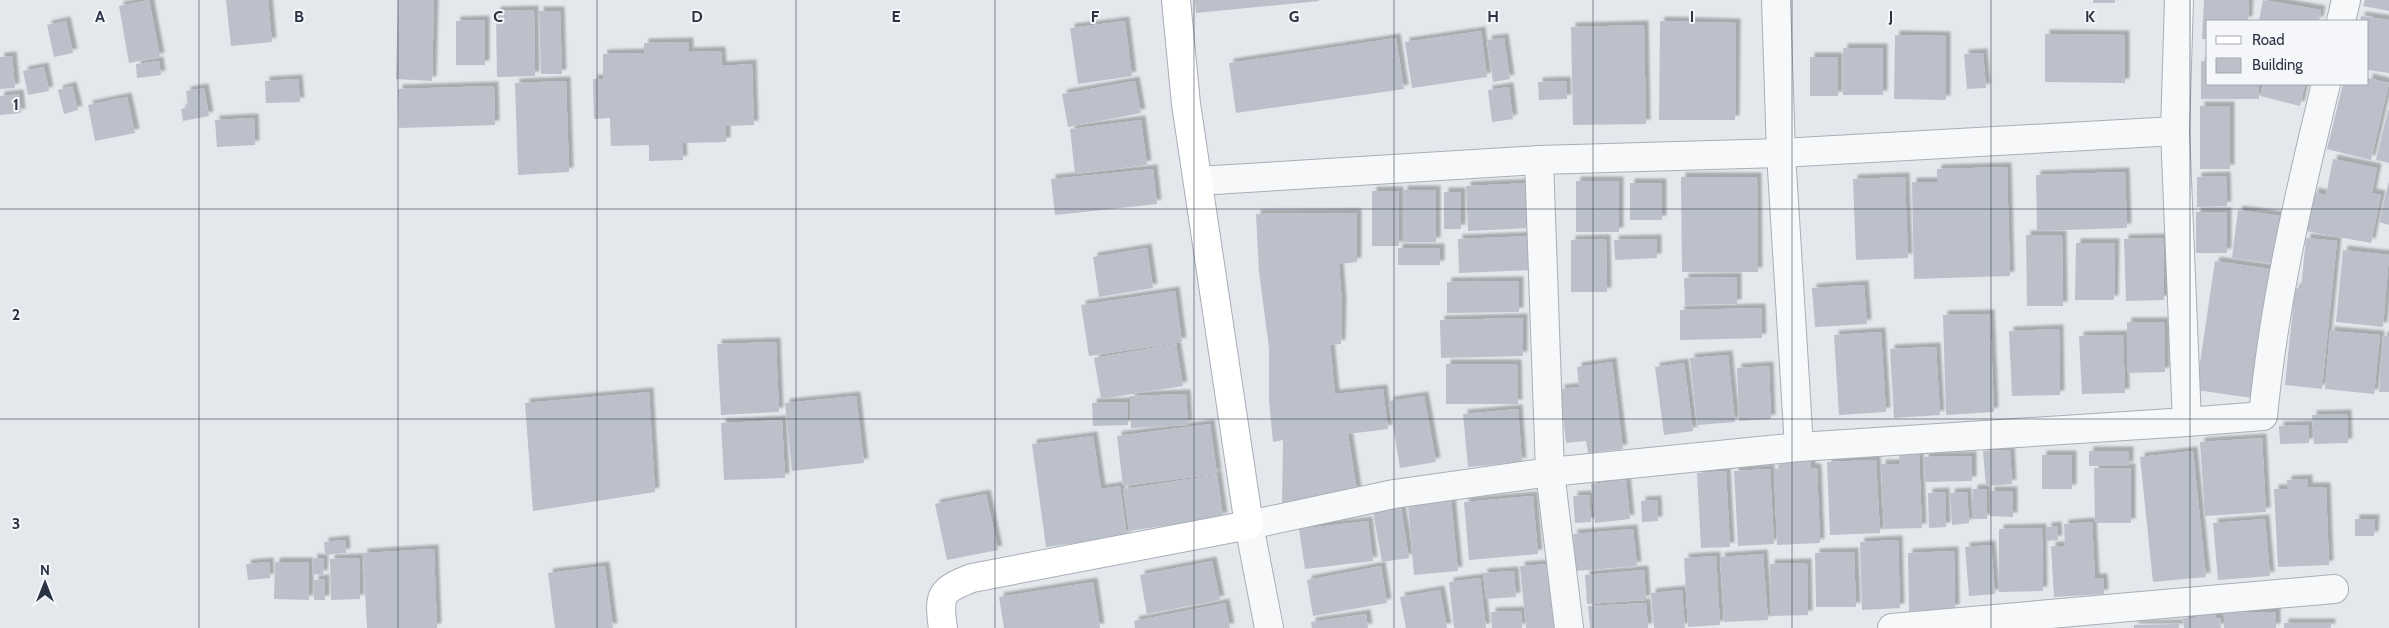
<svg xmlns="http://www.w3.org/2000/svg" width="2389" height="628" viewBox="0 0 2389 628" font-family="Cabin,sans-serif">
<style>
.building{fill:#bbc0ca;filter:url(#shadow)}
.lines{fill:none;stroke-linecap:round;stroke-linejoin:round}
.minor-casing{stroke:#a9aeb7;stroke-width:30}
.secondary-casing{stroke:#a9aeb7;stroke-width:30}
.minor{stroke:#f7f8fa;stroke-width:28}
.secondary{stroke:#fff;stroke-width:28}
.grid{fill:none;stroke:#2b3445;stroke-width:1;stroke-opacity:0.55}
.grid-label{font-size:16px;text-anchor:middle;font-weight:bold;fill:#2b3445;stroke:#f4f6f9;stroke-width:4;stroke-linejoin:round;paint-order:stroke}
</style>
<defs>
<filter id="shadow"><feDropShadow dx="4.5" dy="-4.5" stdDeviation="1" flood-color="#0004"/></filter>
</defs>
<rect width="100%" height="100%" fill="#e4e7ec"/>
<g class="building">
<path d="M149 0 160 57 129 63 119 6Z"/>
<path d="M226 0H268L272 42 231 46Z"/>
<path d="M398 0H434L432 81 396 79Z"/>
<path d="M1195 0H1319V1L1196 13Z"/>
<rect x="2093" y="0" width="22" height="3"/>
<path d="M2204 0H2249L2248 21H2208V39H2202Z"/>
<path d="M2263 0 2321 10 2319 21H2259Z"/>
<path d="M2365 0H2389V11L2363 6Z"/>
<path d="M534 10 535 76 497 77 496 11Z"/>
<path d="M539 11H560L562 74H541Z"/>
<path d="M2361 16 2389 20V73L2368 70V21H2360Z"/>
<path d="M485 20V65H456V21Z"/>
<path d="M66 21 73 53 54 57 47 25Z"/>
<path d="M1125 21 1132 76 1078 84 1070 28Z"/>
<path d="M1660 21 1736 23 1735 120H1659Z"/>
<path d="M1644 25 1646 124 1573 125 1571 27Z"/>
<path d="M1481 31 1487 77 1412 88 1405 42Z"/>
<path d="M2045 34 2125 35V83L2045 82Z"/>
<path d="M1895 35 1946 36V100L1894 99Z"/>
<path d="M1396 38 1404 89 1236 113 1229 63Z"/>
<path d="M1504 38 1510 79 1493 82 1487 40Z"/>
<path d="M689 42V52L721 51 722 66 752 64 754 125 726 126V142L682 143 683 160 649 161V145L611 146 610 118 594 119 593 79H603V54L644 53V43Z"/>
<rect x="1843" y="48" width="40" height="47"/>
<path d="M1983 53 1986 88 1967 89 1964 54Z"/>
<path d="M12 56 15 88 0 89V57Z"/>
<rect x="1810" y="57" width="28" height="39"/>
<path d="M159 61 161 75 137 78 136 64Z"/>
<path d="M2201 61H2208V84H2259V99H2201Z"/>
<path d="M44 67 49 91 28 95 23 71Z"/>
<path d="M2368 78 2389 83 2371 160 2327 149 2343 84H2368Z"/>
<path d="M298 79 300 102 266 103 265 81Z"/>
<path d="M566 81 569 172 518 175 515 83Z"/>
<path d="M1135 81 1141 113 1068 127 1062 94Z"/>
<path d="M1566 81 1567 99 1539 100 1538 82Z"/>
<path d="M2263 84H2305L2300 106 2260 96Z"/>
<path d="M72 86 78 110 64 114 58 90Z"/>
<path d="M494 86 495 125 399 128 398 89Z"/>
<path d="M1509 87 1513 119 1492 122 1488 90Z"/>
<path d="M204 88 209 116 183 121 181 109 188 107 186 91Z"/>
<path d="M19 94 21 113 0 115V96Z"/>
<path d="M127 97 135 133 95 141 88 105Z"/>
<rect x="2200" y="106" width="30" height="63"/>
<path d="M2388 110H2389V163L2376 160Z"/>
<path d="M254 118 255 145 217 147 215 120Z"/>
<path d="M1141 120 1147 165 1075 174 1070 129Z"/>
<path d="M2333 159 2377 168 2372 193 2381 195 2371 243 2306 231 2314 192 2326 195Z"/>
<path d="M2007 167 2010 276 1914 279 1912 182H1937V169Z"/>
<path d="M1153 169 1157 204 1055 215 1051 179Z"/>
<path d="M2125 172 2127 228 2037 231 2036 175Z"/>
<path d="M2226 176 2227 206 2197 207V177Z"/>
<path d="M1681 177H1757L1758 272H1682Z"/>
<path d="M1905 177 1908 258 1856 260 1853 179Z"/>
<rect x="1576" y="181" width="43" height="51"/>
<path d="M2389 181V225L2379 222Z"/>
<path d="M1531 183 1532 228 1468 231 1466 186Z"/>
<rect x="1630" y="183" width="32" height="37"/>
<rect x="1403" y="190" width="33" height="52"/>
<rect x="1372" y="191" width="27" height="55"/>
<rect x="1444" y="192" width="17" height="37"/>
<path d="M2238 210 2282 216 2276 264 2232 258Z"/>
<rect x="2196" y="212" width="31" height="41"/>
<path d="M1357 213V262L1339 264 1342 304 1341 344 1330 345 1335 394 1383 389 1388 429 1348 434 1357 491 1282 506 1283 440 1273 442 1269 401V348L1259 272 1256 214Z"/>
<path d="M2026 235H2062L2063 306H2027Z"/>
<path d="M1529 236 1531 270 1459 273 1458 239Z"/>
<path d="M2163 238 2164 300 2126 301 2124 239Z"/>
<path d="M2306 238 2337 241 2322 389 2285 385 2295 288 2301 289Z"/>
<path d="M1606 239 1607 292H1571V240Z"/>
<path d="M1657 239V258L1615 260 1614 240Z"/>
<path d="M2076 243H2115L2114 300H2075Z"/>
<path d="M1147 248 1153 288 1099 297 1093 257Z"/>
<rect x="1398" y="248" width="42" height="17"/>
<path d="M2343 250 2389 255 2383 327 2336 322Z"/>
<path d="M2215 261 2270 269 2252 398 2196 390Z"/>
<path d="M1737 277V304L1685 305 1684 278Z"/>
<path d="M1519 281V312L1447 313V282Z"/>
<path d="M1864 285 1867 324 1815 327 1812 288Z"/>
<path d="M1175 291 1182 342 1089 356 1081 305Z"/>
<path d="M1761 308 1762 338 1680 340V310Z"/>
<path d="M1990 314 1994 412 1946 415 1943 315Z"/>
<path d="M1523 318V356L1441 358 1440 320Z"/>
<path d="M2127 322H2164L2165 372 2127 373Z"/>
<path d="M2059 329 2060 395 2012 396 2009 331Z"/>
<path d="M2330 331 2380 335 2374 394 2325 389Z"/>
<path d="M1881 332 1886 412 1839 415 1834 335Z"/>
<path d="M2123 335 2125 393 2082 394 2079 336Z"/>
<path d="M2383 336H2389V392H2379Z"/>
<path d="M776 342 779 412 721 415 717 344Z"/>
<path d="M1176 344 1183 386 1101 399 1094 358Z"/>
<path d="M1936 347 1940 415 1894 418 1890 349Z"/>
<path d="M1728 355 1735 422 1697 425 1690 358Z"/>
<path d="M1612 362 1623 449 1588 453 1586 441 1566 443 1560 389 1579 387 1577 367Z"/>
<path d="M1684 363 1693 431 1664 435 1655 367Z"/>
<path d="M1446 364H1517L1518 404H1446Z"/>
<path d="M1769 366 1771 419 1739 421 1737 368Z"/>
<path d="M649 392 655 492 533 511 525 403Z"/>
<path d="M1186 394 1188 425 1131 428 1130 396Z"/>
<path d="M856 396 864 463 792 471 785 403Z"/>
<path d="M1424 396 1436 462 1400 468 1389 401Z"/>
<path d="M1127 402 1128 425 1093 426 1092 403Z"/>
<path d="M1518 409 1522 462 1468 467 1463 414Z"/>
<path d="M2347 414 2348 443 2314 444 2312 415Z"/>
<path d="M782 420 785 478 724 480 721 423Z"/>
<path d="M1210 424 1217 474 1123 486 1117 436Z"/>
<path d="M2309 425V443L2280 444 2279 426Z"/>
<path d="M1093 436 1101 489 1120 486 1127 536 1046 547 1032 444Z"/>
<path d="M2262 438 2266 512 2205 516 2200 442Z"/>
<path d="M2010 450 2012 484 1986 486 1983 451Z"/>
<rect x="2089" y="451" width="40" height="15"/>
<path d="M2193 451 2206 577 2153 582 2140 457Z"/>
<path d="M1899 453H1919L1922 528 1884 529 1881 464H1900Z"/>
<rect x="2042" y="455" width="30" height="34"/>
<path d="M1972 456V481L1925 482 1924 457Z"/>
<path d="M1876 460 1880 533 1830 535 1827 462Z"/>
<path d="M1811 461V468H1817L1820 543 1777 545 1774 469H1780V462Z"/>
<path d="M2094 468H2131V523H2095Z"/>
<path d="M1770 469 1774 544 1738 546 1734 471Z"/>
<path d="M1726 471 1730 547 1701 548 1697 473Z"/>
<path d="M1217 475 1223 517 1129 531 1123 489Z"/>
<path d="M2308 479V487H2326L2329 565 2278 567 2274 489H2287V480Z"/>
<path d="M1626 480 1630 519 1595 523 1591 484Z"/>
<path d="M1973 489H1986L1987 519H1973Z"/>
<path d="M1990 491H2013V517L1990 516Z"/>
<path d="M1945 492 1946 527 1929 528 1928 493Z"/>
<path d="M1967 492 1969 523 1952 525 1950 493Z"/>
<path d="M986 494 998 550 947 560 935 504Z"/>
<path d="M1589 495 1591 522 1575 523 1573 496Z"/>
<path d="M1533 496 1538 554 1469 560 1464 502Z"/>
<path d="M1451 500 1458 571 1414 575 1408 504Z"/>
<path d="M1657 500 1658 521 1642 522 1641 501Z"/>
<path d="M1401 508 1409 558 1382 562 1373 512Z"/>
<path d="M2265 519 2270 576 2218 580 2213 523Z"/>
<path d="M2355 519H2375L2374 536H2355Z"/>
<path d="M1368 521 1373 561 1305 569 1299 529Z"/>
<path d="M2092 522 2095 578H2103L2104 594 2054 597 2051 546H2065L2064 524Z"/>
<path d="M2057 526 2058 540 2047 541V527Z"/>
<path d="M2042 528 2043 591 1999 592V529Z"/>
<path d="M1633 529 1637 566 1576 571 1573 534Z"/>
<path d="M345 540 346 553 325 555 324 542Z"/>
<path d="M1898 540 1900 608 1862 610 1860 542Z"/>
<path d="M1991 545 1995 594 1969 596 1965 547Z"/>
<path d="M434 549 437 628H367L363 553Z"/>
<path d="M1954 551 1955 609 1909 611 1908 553Z"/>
<path d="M1854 552 1856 607H1816L1815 553Z"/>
<path d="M1763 554 1768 620 1724 622 1720 557Z"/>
<path d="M1716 556 1720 625 1688 627 1684 558Z"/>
<path d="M313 558 324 559 323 575 312 574Z"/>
<path d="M359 558 360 599 331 600 330 559Z"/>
<path d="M1212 561 1220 600 1147 614 1140 575Z"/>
<path d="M269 562 270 578 248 580 246 564Z"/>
<path d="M275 562H309V600L274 599Z"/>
<path d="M1807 563 1808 615 1771 616 1770 564Z"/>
<path d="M1552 564 1559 628H1526L1520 566Z"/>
<path d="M605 566 613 628H555L548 573Z"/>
<path d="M1381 566 1387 603 1313 616 1307 580Z"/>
<path d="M1644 570 1646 600 1587 604 1585 575Z"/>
<path d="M1514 571 1516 597 1486 599 1483 573Z"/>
<path d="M1480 578 1486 628H1454L1449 582Z"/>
<path d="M325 579V600H314V580Z"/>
<path d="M1093 582 1100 628H1004L999 597Z"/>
<path d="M1440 590 1447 628H1406L1400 597Z"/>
<path d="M1682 590 1685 628H1654L1651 593Z"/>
<path d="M1225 603 1230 628H1135L1134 621Z"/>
<path d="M1646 603 1648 628H1590L1588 606Z"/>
<path d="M1521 611 1522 628H1492L1491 612Z"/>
<path d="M2196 612H2216V618H2220L2221 628H2184L2183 618H2196Z"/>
<rect x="2224" y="612" width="52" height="16"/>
<path d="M1366 614 1368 628H1312L1311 622Z"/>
<rect x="2284" y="623" width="47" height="5"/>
<path d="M2179 624V628H2134V625Z"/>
</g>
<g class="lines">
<g class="minor-casing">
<g id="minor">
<path d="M1776 0 1781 153 1799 447"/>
<path d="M2341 21 2346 0"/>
<path d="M1539 160 1550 472 1569 628"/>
<path d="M1198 181 1539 160 1781 153 2175 131"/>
<path d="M2187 422 2263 416C2274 303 2299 194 2326 84"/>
<path d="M1269 628 1249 525 1394 494 1550 472 1799 447 2187 422 2175 131 2179 0"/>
<path d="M1892 628 2334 589"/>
</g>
</g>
<g class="secondary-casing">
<path id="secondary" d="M943 628C938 594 941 590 972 578L1249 525 1186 104 1176 0"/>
</g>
<use href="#minor" class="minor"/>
<use href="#secondary" class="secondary"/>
</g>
<path class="grid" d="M199 0V628M398 0V628M597 0V628M796 0V628M995 0V628M1194 0V628M1394 0V628M1593 0V628M1792 0V628M1991 0V628M2190 0V628M0 209H2389M0 419H2389"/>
<g class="grid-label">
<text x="100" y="22">A</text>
<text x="299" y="22">B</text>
<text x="498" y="22">C</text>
<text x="697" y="22">D</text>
<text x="896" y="22">E</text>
<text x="1095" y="22">F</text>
<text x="1294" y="22">G</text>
<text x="1493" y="22">H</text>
<text x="1692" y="22">I</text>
<text x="1891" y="22">J</text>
<text x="2090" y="22">K</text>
<text x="16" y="110">1</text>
<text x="16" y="320">2</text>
<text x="16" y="529">3</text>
</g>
<rect x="2206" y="20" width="162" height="65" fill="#f4f6f9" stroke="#a4a8b1"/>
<rect x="2216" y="36" width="25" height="8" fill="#ffffff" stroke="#a4a8b1"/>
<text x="2252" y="45" font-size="15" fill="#2b3445">Road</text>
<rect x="2216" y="58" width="25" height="15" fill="#bbc0ca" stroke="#a4a8b1"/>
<text x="2252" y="70" font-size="15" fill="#2b3445">Building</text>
<g transform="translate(45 583)" stroke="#f4f6f9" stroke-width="4" paint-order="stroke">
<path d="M0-4L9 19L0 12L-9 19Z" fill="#2b3445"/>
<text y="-8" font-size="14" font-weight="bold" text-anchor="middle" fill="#2b3445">N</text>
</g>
</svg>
